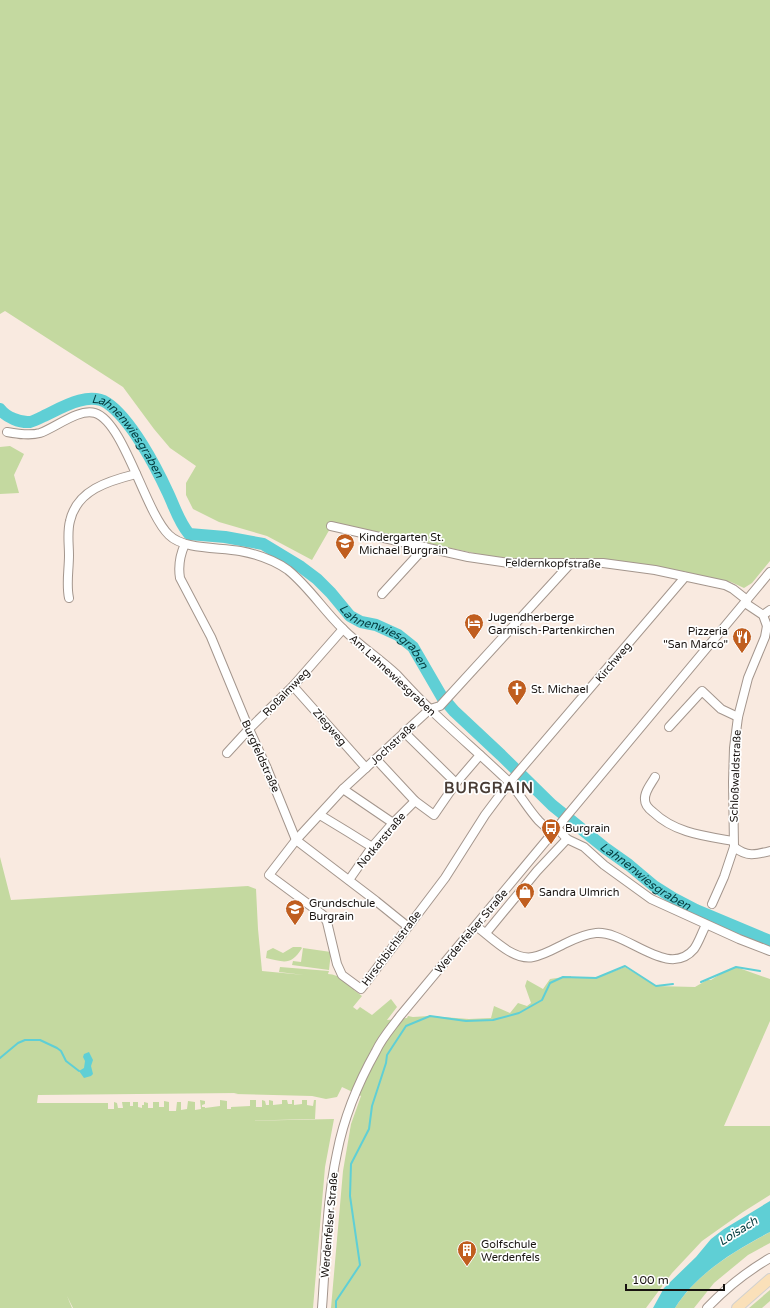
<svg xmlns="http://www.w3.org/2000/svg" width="770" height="1308" viewBox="0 0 770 1308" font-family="'Varela Round',sans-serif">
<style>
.green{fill:#c4d9a0}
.water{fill:#5fcfd5}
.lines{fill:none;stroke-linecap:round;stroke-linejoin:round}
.stream{stroke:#5fcfd5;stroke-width:2}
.river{stroke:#5fcfd5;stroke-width:12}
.minor-casing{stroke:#a4968d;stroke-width:10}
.major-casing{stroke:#d1d0cf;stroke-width:12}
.minor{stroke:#fff;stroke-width:8}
.major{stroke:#fae0b9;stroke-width:10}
.labels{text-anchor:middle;stroke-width:3.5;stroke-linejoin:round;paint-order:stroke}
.poi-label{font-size:11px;fill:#181310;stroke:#fff;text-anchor:start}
.street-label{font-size:11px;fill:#181310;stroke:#fff}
.water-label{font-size:12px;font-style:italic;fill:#043c3f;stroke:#fff}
.district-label{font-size:15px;font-weight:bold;letter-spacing:1px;fill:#483c35;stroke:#fff}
</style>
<rect width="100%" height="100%" fill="#f9eae0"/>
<g class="green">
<path d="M0 0H770V561L752 583 744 588 731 582 677 570 620 561 566 559H515L498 558 397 537 331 527 312 560 267 536 219 522 193 509 186 495V483L196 466 170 448 154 429 123 387 5 311 0 314Z"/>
<path d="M10 446 24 454 14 475 19 493 0 494V447Z"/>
<path d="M0 857 11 900 248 886 256 889 258 929 262 971 304 975 279 972 280 967 329 971 328 974C340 975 347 981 355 989L354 990 362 996 353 1007 357 1010 360 1007 372 1015 391 999 397 1007 387 1020 407 1018 408 1016 413 1017 429 1016 469 1019 491 1018 494 1006 510 1013 518 1003 527 1006 531 1003 525 986 527 980 543 989 550 979 571 976V977L596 978 625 967 656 986 695 987 707 980H711L722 973 736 967 770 979V1021L724 1126H770V1195L743 1212 702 1241 672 1273 646 1308H331L343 1171 351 1124 361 1096 342 1087 337 1097 326 1099 312 1096 234 1094 238 1093 38 1095 37 1103H108V1109H114V1102L117 1103 118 1108H123L122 1102H130V1106H133V1102H138V1107L142 1108V1105H144V1102L148 1103V1108H153V1102H159V1107H164V1101L169 1102V1111H176L177 1102H181V1110L187 1109 188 1101 195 1102V1110L201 1109 200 1100 205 1101V1104L202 1105V1107H205V1108L220 1106V1100L227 1101V1109H231V1107L250 1106V1100H256V1107H262V1100L265 1101 266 1105H269V1100L273 1101V1105L282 1104V1100H287L288 1104H292V1100H294V1105L302 1104V1100H307V1105L313 1106 314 1100H316L315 1119 236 1121 334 1119 325 1167 313 1308H73L67 1296 72 1308H0Z"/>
<path d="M293 947H301L302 948C291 966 284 962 266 958L267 951 273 948 283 953Z"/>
<path d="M303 948 331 952 329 970 292 965 293 961 301 962Z"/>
<path d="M770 1232V1243L748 1255 714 1283 694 1308H675C698 1272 734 1252 770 1232Z"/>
<path d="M770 1290V1301L762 1308H749Z"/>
</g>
<g class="water">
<path d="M89 1052 93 1060 91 1066 93 1074 91 1076 84 1078 79 1071 84 1068 85 1061 83 1057 84 1054Z"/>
<path d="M770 1201V1232C734 1251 697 1273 675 1308H653L664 1288 696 1257 711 1239 724 1229Z"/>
</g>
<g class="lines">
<g class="stream">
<path d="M701 982 736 967 760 971"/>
<path d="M0 1058 18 1043 25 1040H40L57 1048 61 1051 66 1061 79 1071"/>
<path d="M336 1308V1301L360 1265 350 1196 351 1164 369 1129 372 1106 386 1063 387 1055 406 1026 430 1016 466 1021 493 1020 519 1013 542 1000 550 983 563 977 596 978 625 966 656 986 673 984"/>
</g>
<path class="river" id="s1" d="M0 409C6 417 20 423 30 422 34 421 40 418 44 416 61 408 88 391 107 403 131 419 156 467 168 493 175 508 179 522 189 534L225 537 263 544 301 567 317 579 331 593 350 616 361 622 376 625 398 635 413 647 442 697 454 711 501 755 552 805 605 848 629 865 654 886 673 898 696 910 770 941"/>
<g class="minor-casing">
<g id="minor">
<path d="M7 432C18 434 30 436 40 433 55 428 79 408 95 413 124 422 145 512 169 535 184 550 220 547 240 551 256 554 274 560 288 570 309 587 324 611 343 629 360 646 380 659 397 675 408 687 419 699 431 710 456 734 482 756 507 780 519 792 527 808 539 821 543 825 548 829 553 833"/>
<path d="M331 526 468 557 509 563H603L655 570 725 585 733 589 747 600"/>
<path d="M185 544C180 555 178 566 180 578L211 637 249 729 266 766 296 840 376 901 407 926"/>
<path d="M570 564 440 706 430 709 343 789 296 840 269 875 323 915 327 922 337 964 342 975 361 989 445 878 485 815 509 783 685 577"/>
<path d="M382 594 425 547"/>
<path d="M69 598C66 584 69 570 69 555 69 544 67 532 70 521 77 490 108 481 136 474"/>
<path d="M745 603 763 615 767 626"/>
<path d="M763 615 770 610"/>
<path d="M293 686 366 768"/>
<path d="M669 727 702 691 721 709 738 717"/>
<path d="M404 732 456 783"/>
<path d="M227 753 249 729 293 686 343 629"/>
<path d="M376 759 415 801"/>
<path d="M655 777C651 784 644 792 645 800 645 805 649 809 653 812 675 833 704 836 733 841"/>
<path d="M343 789 393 823"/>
<path d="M320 815 348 832 372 847"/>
<path d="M557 828 567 839 584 847 604 865 651 899 739 939 770 951"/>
<path d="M734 847C747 857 755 855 770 851"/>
<path d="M349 880 372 847 393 823 415 801 434 815 456 783 480 755"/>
<path d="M712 904 724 877 734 847 733 782 734 748 738 717 748 678 765 637 767 626"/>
<path d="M476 926C491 937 513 961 533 957 544 955 554 949 564 944 574 939 585 934 596 933 626 930 668 980 694 949 699 942 702 932 706 925"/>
<path d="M486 933 537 871 567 839"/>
<path d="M322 1308C326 1257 326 1204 337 1153 344 1117 358 1083 376 1051 382 1038 392 1027 400 1016L770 572"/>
<path d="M707 1308C726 1288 746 1272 770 1258"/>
</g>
</g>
<g class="major-casing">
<path id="major" d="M737 1308 770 1279"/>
</g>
<use href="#minor" class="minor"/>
<use href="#major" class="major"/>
</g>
<defs>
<g id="school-pin" transform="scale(1)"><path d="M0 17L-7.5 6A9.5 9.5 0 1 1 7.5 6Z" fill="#c05e1f" stroke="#fff"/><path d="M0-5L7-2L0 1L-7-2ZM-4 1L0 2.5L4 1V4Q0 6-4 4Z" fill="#fff"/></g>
<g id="hotel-pin" transform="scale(1)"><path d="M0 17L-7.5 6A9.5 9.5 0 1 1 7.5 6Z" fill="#c05e1f" stroke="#fff"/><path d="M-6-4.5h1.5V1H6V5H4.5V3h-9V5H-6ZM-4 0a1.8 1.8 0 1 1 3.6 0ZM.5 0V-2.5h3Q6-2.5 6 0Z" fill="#fff"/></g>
<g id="restaurant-pin" transform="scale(1)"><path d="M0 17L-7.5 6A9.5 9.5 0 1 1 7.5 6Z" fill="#c05e1f" stroke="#fff"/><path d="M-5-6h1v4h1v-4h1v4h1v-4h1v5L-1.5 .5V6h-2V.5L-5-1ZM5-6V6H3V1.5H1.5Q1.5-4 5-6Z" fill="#fff"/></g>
<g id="church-pin" transform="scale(1)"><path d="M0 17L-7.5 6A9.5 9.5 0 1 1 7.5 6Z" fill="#c05e1f" stroke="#fff"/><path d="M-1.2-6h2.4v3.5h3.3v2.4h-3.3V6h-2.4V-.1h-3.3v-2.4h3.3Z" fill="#fff"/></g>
<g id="bus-pin" transform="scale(1)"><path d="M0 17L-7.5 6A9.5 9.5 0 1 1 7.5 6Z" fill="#c05e1f" stroke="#fff"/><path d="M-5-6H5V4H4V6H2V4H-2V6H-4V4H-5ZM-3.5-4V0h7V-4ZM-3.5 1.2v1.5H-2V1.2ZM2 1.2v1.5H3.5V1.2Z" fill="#fff"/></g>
<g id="shop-pin" transform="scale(1)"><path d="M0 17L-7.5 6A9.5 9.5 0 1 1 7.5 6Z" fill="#c05e1f" stroke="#fff"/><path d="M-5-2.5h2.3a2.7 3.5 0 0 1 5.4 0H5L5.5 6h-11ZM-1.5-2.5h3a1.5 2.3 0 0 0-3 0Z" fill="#fff"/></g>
<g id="building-pin" transform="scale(1)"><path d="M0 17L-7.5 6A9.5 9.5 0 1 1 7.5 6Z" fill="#c05e1f" stroke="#fff"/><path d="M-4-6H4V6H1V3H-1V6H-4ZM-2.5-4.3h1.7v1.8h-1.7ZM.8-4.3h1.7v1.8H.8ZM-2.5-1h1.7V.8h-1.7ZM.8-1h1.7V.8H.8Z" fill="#fff"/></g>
</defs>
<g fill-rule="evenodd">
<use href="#school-pin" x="345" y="543"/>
<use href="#hotel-pin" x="474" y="623"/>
<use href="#restaurant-pin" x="742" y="637"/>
<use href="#church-pin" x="517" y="689"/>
<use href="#bus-pin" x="551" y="828"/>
<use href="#shop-pin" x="525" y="892"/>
<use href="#school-pin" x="295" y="909"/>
<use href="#building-pin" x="467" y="1250"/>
</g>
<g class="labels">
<g class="poi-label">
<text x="359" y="541">Kindergarten St.<tspan x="359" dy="13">Michael Burgrain</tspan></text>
<text x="488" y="621">Jugendherberge<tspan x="488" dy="13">Garmisch-Partenkirchen</tspan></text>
<text x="728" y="635" text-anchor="end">Pizzeria<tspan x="728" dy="13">"San Marco"</tspan></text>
<text x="531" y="693">St. Michael</text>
<text x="565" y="832">Burgrain</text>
<text x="539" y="896">Sandra Ulmrich</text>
<text x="309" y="907">Grundschule<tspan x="309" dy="13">Burgrain</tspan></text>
<text x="481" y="1248">Golfschule<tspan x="481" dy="13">Werdenfels</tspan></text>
</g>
<g class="street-label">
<text transform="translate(553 563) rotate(1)" y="4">Feldernkopfstraße</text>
<text transform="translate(613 662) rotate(-50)" y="4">Kirchweg</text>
<text transform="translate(393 675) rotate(43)" y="4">Am Lahnewiesgraben</text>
<text transform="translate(286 692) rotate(-46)" y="4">Roßalmweg</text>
<text transform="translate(330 727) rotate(49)" y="4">Ziegweg</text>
<text transform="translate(393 743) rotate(-43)" y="4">Jochstraße</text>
<text transform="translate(261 756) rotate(66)" y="4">Burgfeldstraße</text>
<text transform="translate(735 776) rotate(-88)" y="4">Schloßwaldstraße</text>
<text transform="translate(381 840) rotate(-50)" y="4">Notkarstraße</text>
<text transform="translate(471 931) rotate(-50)" y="4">Werdenfelser Straße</text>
<text transform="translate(391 948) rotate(-53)" y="4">Hirschbichlstraße</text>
<text transform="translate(329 1225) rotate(-85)" y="4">Werdenfelser Straße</text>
</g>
<g class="water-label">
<text dy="4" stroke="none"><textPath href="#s1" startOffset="154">Lahnenwiesgraben</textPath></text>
<text dy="4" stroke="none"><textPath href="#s1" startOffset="502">Lahnenwiesgraben</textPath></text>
<text dy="4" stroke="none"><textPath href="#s1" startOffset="862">Lahnenwiesgraben</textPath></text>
<text transform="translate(738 1231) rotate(-32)" y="4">Loisach</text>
</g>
<g class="district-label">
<text x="489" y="793">BURGRAIN</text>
</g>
</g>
<path d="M626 1284v6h98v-6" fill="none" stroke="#181310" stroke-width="2"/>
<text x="632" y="1284" font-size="12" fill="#181310" stroke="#ffffff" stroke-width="3" paint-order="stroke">100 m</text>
</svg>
